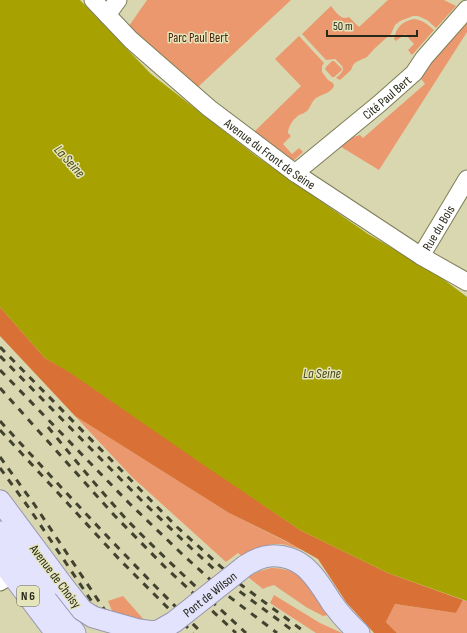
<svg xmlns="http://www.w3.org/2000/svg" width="467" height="633" viewBox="0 0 467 633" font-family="'Sofia Sans Condensed',sans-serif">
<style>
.green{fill:#eb986e}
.forest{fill:#d97137}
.water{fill:#a7a101}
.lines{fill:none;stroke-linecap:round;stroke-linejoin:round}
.minor-casing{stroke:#7d7d58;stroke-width:19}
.major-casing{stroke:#9796ae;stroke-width:23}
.minor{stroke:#fff;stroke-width:17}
.major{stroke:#e4e3fe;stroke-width:21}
.rail{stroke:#424230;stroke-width:3;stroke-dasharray:7 7;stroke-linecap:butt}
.major-bridge-casing{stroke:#9796ae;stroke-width:23;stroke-linecap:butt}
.major-bridge{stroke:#e4e3fe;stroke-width:21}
.labels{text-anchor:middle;stroke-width:3;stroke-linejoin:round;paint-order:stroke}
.shield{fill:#e5e5bc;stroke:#61614b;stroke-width:1}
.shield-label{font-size:12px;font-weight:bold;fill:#29291a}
.park-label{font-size:13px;fill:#4c220b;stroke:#e5e5bc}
.street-label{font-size:13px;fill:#29291a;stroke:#e5e5bc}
.water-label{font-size:14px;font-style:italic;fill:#4a4814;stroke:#e5e5bc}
</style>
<rect width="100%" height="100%" fill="#d8d7b0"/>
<g class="green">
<path d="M147 0H291L198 87 129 26Z"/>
<path d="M388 0H444L456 6 436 28 427 20 418 16H413L400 21 395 25 391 34 385 39 375 48 367 57 356 62 353 65 351 70 340 80 336 78C346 70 345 68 335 59L326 60 302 34 331 6C336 12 341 21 349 17L359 27Z"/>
<path d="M467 17V32L379 170 338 145 350 138 360 135 363 138 425 84 419 76Z"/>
<path d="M414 19C423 20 428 25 434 30L412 55 408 50 414 44 405 34 396 41 394 39C396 27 403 21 414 19Z"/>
<path d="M299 36 324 63 322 66V72L328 80 333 83 334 86C330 94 322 94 316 98 311 102 311 107 307 111 304 113 302 114 299 115 293 119 288 127 288 133L291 136 283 144 292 154 299 148 303 152 293 161 253 133 301 86 275 59Z"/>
<path d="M332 61H334L342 69 341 71 334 77H332L325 69 326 67Z"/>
<path d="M75 416 229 513 303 550C296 548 288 545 281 544 266 543 254 550 242 556L238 553 226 562 132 477Z"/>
<path d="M271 568C278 568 284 569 290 571 308 578 318 600 328 615L323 616 306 607 274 585 267 587 263 589 248 577 260 571Z"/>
<path d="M274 595 320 623 342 633H316L270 603Z"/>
<path d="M123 596 145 621 113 613 108 601Z"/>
<path d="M463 600 467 601V633H397L386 622 395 604 456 613Z"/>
</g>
<path class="forest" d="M0 307 45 358 70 372 300 530 388 573 463 600 456 613 395 604 386 622 397 633H374L346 602 318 559 286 541 229 513 75 416 0 336Z"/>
<path class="water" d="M0 0H80L151 74 256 156 368 234 435 273 467 297V601L388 573 300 530 205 466 72 374 45 358 0 307Z"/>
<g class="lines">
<g class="minor-casing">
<g id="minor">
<path id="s1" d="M93 0 131 40 209 108 295 173 421 256 467 282"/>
<path d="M107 15 118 0"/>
<path id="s2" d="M295 173 379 104 414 73 424 58 467 9"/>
<path id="s3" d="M421 256 467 179"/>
<path d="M0 582 12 574"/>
</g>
</g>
<g class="major-casing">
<g id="major">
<path d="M0 501 64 587"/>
<path d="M0 532 75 633"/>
<path d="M0 559 56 633"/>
<path d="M245 566C251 562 257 559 264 557 280 553 298 559 309 571 318 580 325 592 332 603 340 614 349 624 359 633"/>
</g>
</g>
<use href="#minor" class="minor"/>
<use href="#major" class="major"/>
<g class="rail">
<path d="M0 347 177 527 240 584 306 633"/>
<path d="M0 356 145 504 191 548 235 588 296 633"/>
<path d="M0 370 129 503 181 553 227 595 277 633"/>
<path d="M0 388 114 515 165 567 236 633"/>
<path d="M0 421C66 493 132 564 202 633"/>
<path d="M48 427C74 459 100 490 127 520 165 559 206 596 246 633"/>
<path d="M0 430 119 559 193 633"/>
<path d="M0 457 34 504 120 633"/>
<path d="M0 468 29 508 113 633"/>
</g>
<g class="major-bridge-casing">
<g id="major-bridge">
<path id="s4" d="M64 587 82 610 93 617 139 630 153 632 160 630 174 622 245 566"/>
</g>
</g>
<use href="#major-bridge" class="major-bridge"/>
</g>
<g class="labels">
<rect class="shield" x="17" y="586" width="22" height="20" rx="3"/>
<g class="shield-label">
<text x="28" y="600">N 6</text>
</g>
<g class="park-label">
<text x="198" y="42">Parc Paul Bert</text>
</g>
<g class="street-label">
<text dy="5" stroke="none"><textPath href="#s2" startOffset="119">Cité Paul Bert</textPath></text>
<text dy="5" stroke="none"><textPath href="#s1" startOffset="235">Avenue du Front de Seine</textPath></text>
<text dy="5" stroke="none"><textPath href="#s3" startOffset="33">Rue du Bois</textPath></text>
<text transform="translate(56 576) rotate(53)" y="5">Avenue de Choisy</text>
<text dy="5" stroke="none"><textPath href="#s4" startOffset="173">Pont de Wilson</textPath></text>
</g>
<g class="water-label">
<text transform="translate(70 161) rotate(48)" y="5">La Seine</text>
<text x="322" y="378">La Seine</text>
</g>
</g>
<path d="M327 30v6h90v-6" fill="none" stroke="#29291a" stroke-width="2"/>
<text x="333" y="30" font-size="12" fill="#29291a" stroke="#e5e5bc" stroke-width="3" paint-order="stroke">50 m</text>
</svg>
